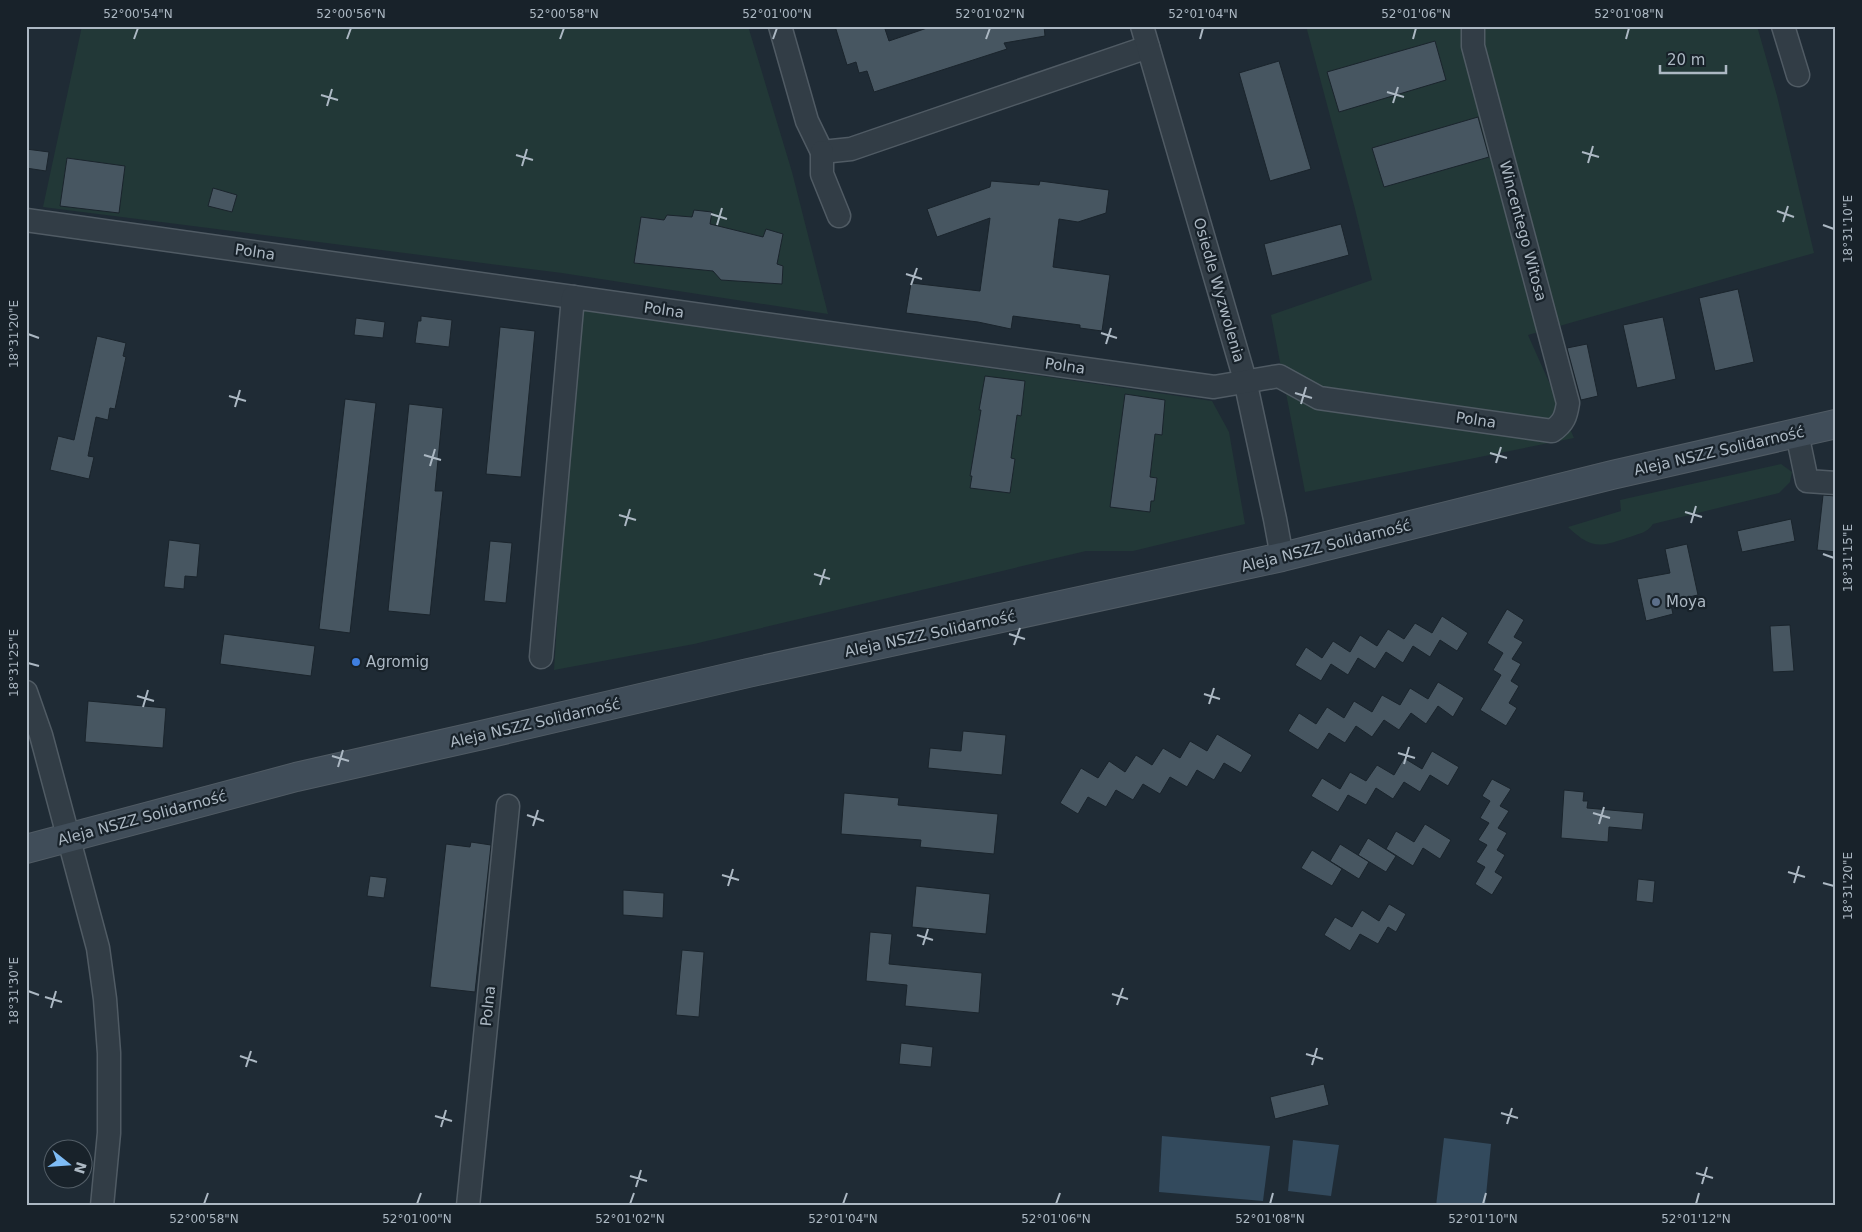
<svg xmlns="http://www.w3.org/2000/svg" width="1862" height="1232" viewBox="0 0 1862 1232" font-family="'DejaVu Sans',sans-serif">
<style>
.green{fill:#223837}
.water{fill:#334a5d}
.building{fill:#475661;stroke:#1a242c}
.lines{fill:none;stroke-linecap:round;stroke-linejoin:round}
.street-casing{stroke:#505b64;stroke-width:25}
.secondary-casing{stroke:#505b64;stroke-width:30}
.street{stroke:#323d46;stroke-width:22}
.secondary{stroke:#404d59;stroke-width:28}
.ticks{fill:none;stroke:#acb8c3;stroke-width:2}
.service-dot{fill:#5c6f8a;stroke:#18222a;stroke-width:2}
.shop-dot{fill:#3f7fe0;stroke:#18222a;stroke-width:2}
.labels{text-anchor:middle;stroke-width:4.5;stroke-linejoin:round;paint-order:stroke}
.street-label{font-size:15px;fill:#acb8c3;stroke:#18222a}
.poi-label{font-size:15px;fill:#acb8c3;stroke:#18222a;text-anchor:start}
.neatline{fill:none;stroke:#acb8c3;stroke-width:2}
.ticks-label{font-size:12px;text-anchor:middle;fill:#acb8c3}
</style>
<rect width="100%" height="100%" fill="#1f2b35"/>
<g class="green">
<path d="M82 26H748L792 172 828 314 562 273 43 207Z"/>
<path d="M1306 26H1757L1777 96 1814 253 1528 335 1574 438 1305 492 1271 315 1372 280 1355 209Z"/>
<path d="M578 308 1212 401 1229 432 1245 524 1133 551H1086L694 644 554 670Z"/>
<path d="M1781 464 1792 472 1790 482 1779 493 1653 524C1647 533 1640 533 1630 537 1600 547 1592 550 1568 527L1621 511 1620 500Z"/>
</g>
<g class="water">
<path d="M1162 1136 1270 1146 1263 1201 1159 1192Z"/>
<path d="M1444 1138 1491 1144 1485 1206H1436Z"/>
<path d="M1293 1140 1339 1145 1331 1196 1288 1191Z"/>
</g>
<g class="building">
<path d="M835 26H884L889 41 933 26H1044L1045 36 1004 43 1007 49 874 92 867 71 859 73 856 62 847 65Z"/>
<path d="M1435 41 1446 80 1339 112 1327 72Z"/>
<path d="M1279 61 1311 169 1270 181 1239 73Z"/>
<path d="M1478 117 1489 157 1384 187 1372 148Z"/>
<path d="M26 149 49 152 46 171 26 168Z"/>
<path d="M67 158 125 166 119 213 60 206Z"/>
<path d="M991 181 1039 185 1040 181 1109 190 1106 213 1078 222 1059 219 1053 267 1110 275 1102 331 1080 328V325L1013 316 1011 329 978 322 906 313 911 283 980 291 990 218 937 237 927 209 990 187Z"/>
<path d="M213 188 237 195 232 212 208 206Z"/>
<path d="M694 210 712 212 710 224 763 237 766 229 783 234 777 264 783 266 782 284 721 280 713 271 634 263 641 217 664 220 667 215 692 217Z"/>
<path d="M1341 224 1349 255 1272 276 1264 244Z"/>
<path d="M1738 289 1754 362 1715 371 1699 298Z"/>
<path d="M421 316 452 320 449 347 415 343 418 321H421Z"/>
<path d="M1663 317 1676 379 1637 388 1623 325Z"/>
<path d="M356 318 385 322 383 338 354 335Z"/>
<path d="M500 327 535 331 521 477 486 474Z"/>
<path d="M97 336 126 343 123 356 126 357 115 409 110 408 108 420 96 417 88 456 94 457 89 479 50 470 58 436 74 440Z"/>
<path d="M1587 344 1598 396 1581 400 1567 348Z"/>
<path d="M985 376 1025 381 1021 416 1017 415 1011 458 1015 459 1010 493 970 488 972 476H970L981 410H979Z"/>
<path d="M1125 394 1165 400 1162 435 1155 434 1150 477 1157 478 1154 501H1151L1150 512 1110 507Z"/>
<path d="M345 399 376 403 350 633 319 629Z"/>
<path d="M409 404 443 408 435 491H443L430 615 388 611Z"/>
<path d="M1823 495 1836 496V552L1817 550Z"/>
<path d="M1791 519 1795 541 1742 552 1737 531Z"/>
<path d="M169 540 200 544 197 577 185 576 184 589 164 587Z"/>
<path d="M490 541 512 543 506 603 484 601Z"/>
<path d="M1687 544 1698 595 1670 601 1673 614 1646 621 1637 579 1670 573 1665 549Z"/>
<path d="M1507 609 1524 620 1514 637 1523 642 1512 659 1521 664 1511 681 1519 686 1509 703 1517 708 1506 726 1480 710 1501 675 1493 670 1503 653 1487 643Z"/>
<path d="M1442 616 1468 633 1457 651 1440 640 1430 657 1413 646 1403 663 1386 652 1375 669 1358 658 1348 675 1331 664 1321 681 1295 665 1306 647 1322 658 1333 641 1350 652 1360 635 1377 646 1388 629 1404 639 1415 623 1432 633Z"/>
<path d="M1790 625 1794 671 1773 672 1770 626Z"/>
<path d="M224 634 315 646 311 676 220 664Z"/>
<path d="M1438 682 1464 698 1453 717 1438 706 1426 724 1411 713 1399 730 1384 720 1372 737 1356 726 1345 743 1329 733 1318 750 1288 731 1299 713 1316 724 1327 707 1344 718 1354 701 1372 712 1382 695 1400 705 1410 688 1428 699Z"/>
<path d="M88 701 166 708 163 748 85 742Z"/>
<path d="M963 731 1006 735 1002 775 928 768 930 748 961 751Z"/>
<path d="M1217 734 1252 755 1241 773 1224 763 1214 780 1197 770 1187 787 1170 777 1160 794 1143 784 1133 800 1116 790 1106 807 1088 797 1078 814 1060 803 1081 768 1098 778 1109 761 1125 772 1136 755 1152 765 1163 748 1180 758 1190 741 1207 751Z"/>
<path d="M1432 751 1459 767 1448 786 1430 775 1420 792 1404 782 1393 799 1376 788 1366 805 1348 795 1338 812 1311 796 1322 778 1340 789 1350 772 1366 781 1377 765 1394 775 1404 758 1422 769Z"/>
<path d="M1492 779 1511 789 1500 806 1509 811 1498 828 1507 833 1497 850 1505 855 1495 872 1503 877 1492 895 1475 884 1485 867 1476 862 1487 845 1478 840 1489 823 1480 818 1490 801 1482 796Z"/>
<path d="M1564 790 1584 792 1583 801H1588L1587 808 1644 813 1642 830 1609 827 1608 842 1561 838Z"/>
<path d="M844 793 899 798 898 805 998 814 994 854 920 847 921 840 841 834Z"/>
<path d="M1425 824 1451 840 1440 859 1423 848 1413 866 1386 849 1396 831 1414 842Z"/>
<path d="M1368 838 1396 856 1386 872 1358 855Z"/>
<path d="M471 842 491 845 475 992 430 987 446 844 470 847Z"/>
<path d="M1340 844 1369 862 1359 879 1330 861Z"/>
<path d="M1312 850 1342 869 1332 886 1301 868Z"/>
<path d="M370 876 387 878 384 898 367 896Z"/>
<path d="M1638 879 1655 881 1653 903 1636 901Z"/>
<path d="M916 886 990 894 986 934 912 927Z"/>
<path d="M623 890 664 893 663 918 623 915Z"/>
<path d="M1389 904 1406 914 1396 932 1388 927 1378 944 1360 934 1350 951 1324 935 1335 917 1352 927 1362 910 1379 921Z"/>
<path d="M870 932 892 934 889 964 982 973 979 1013 905 1006 907 985 866 981Z"/>
<path d="M682 950 704 952 699 1017 676 1015Z"/>
<path d="M901 1043 933 1047 931 1067 899 1064Z"/>
<path d="M1324 1084 1329 1105 1275 1119 1270 1097Z"/>
</g>
<g class="lines">
<g class="street-casing">
<g id="street">
<path d="M780 26 807 121 822 152 851 149 1148 47"/>
<path d="M1142 26 1245 380 1275 519 1282 557"/>
<path d="M1783 26 1798 75"/>
<path d="M822 152V174L839 216"/>
<path d="M26 220 573 297"/>
<path d="M1797 433 1807 481 1836 483"/>
<path d="M541 657 573 297 1214 387 1279 376 1319 398 1552 431C1564 423 1566 416 1568 403L1473 46V26"/>
<path d="M26 692 41 735 98 948 105 999 109 1053V1133L102 1206"/>
<path d="M468 1206 508 806"/>
</g>
</g>
<g class="secondary-casing">
<path id="secondary" d="M26 849 296 777 482 735 748 673 1282 557 1612 475 1836 424"/>
</g>
<use href="#street" class="street"/>
<use href="#secondary" class="secondary"/>
</g>
<path class="ticks" d="M134 39 138 28M347 39 351 28M560 39 564 28M773 39 777 28M986 39 990 28M1200 39 1203 28M1413 39 1416 28M1626 39 1629 28M1387 92 1404 97M321 95 338 100M1393 103 1398 87M327 106 332 89M1582 152 1599 157M516 155 533 160M1588 163 1593 146M522 166 527 149M1777 211 1794 217M711 214 727 219M1783 222 1788 206M717 225 722 208M1823 225 1834 229M906 274 922 279M911 285 917 268M1101 333 1117 338M28 334 39 338M1106 344 1111 328M1295 393 1312 398M229 396 246 401M1301 404 1306 387M235 407 240 390M1490 453 1507 458M424 455 441 460M1496 463 1501 447M430 466 435 449M1685 512 1702 517M619 515 636 520M1691 523 1696 506M625 526 630 509M1823 554 1834 558M814 574 830 579M820 585 825 569M1009 634 1025 639M1014 645 1020 628M28 663 39 666M1204 694 1220 699M137 696 154 701M1209 704 1214 688M143 707 148 690M1398 753 1415 758M332 756 349 761M1404 764 1409 747M338 767 343 750M1593 813 1610 818M527 815 544 821M1599 824 1604 807M533 826 538 810M1788 872 1805 877M722 875 739 880M1794 883 1799 866M1823 883 1834 886M728 886 733 869M917 935 933 940M923 945 928 929M28 991 39 995M1112 994 1128 999M45 997 62 1002M1117 1005 1123 988M51 1008 56 991M1306 1054 1323 1059M240 1056 257 1062M1312 1065 1317 1048M246 1067 251 1051M1501 1113 1518 1118M435 1116 452 1121M1507 1124 1512 1108M441 1127 446 1110M1696 1173 1713 1178M630 1176 647 1181M1702 1184 1707 1167M636 1187 641 1170M204 1204 208 1193M417 1204 421 1193M630 1204 634 1193M843 1204 847 1193M1056 1204 1060 1193M1270 1204 1273 1193M1483 1204 1486 1193M1696 1204 1699 1193"/>
<circle class="service-dot" cx="1656" cy="602" r="5"/>
<circle class="shop-dot" cx="356" cy="662" r="5"/>
<g class="labels">
<g class="street-label">
<text transform="translate(1523 231) rotate(75)" y="5">Wincentego Witosa</text>
<text transform="translate(255 252) rotate(8)" y="5">Polna</text>
<text transform="translate(1219 290) rotate(74)" y="5">Osiedle Wyzwolenia</text>
<text transform="translate(664 310) rotate(8)" y="5">Polna</text>
<text transform="translate(1065 366) rotate(8)" y="5">Polna</text>
<text transform="translate(1476 420) rotate(8)" y="5">Polna</text>
<text transform="translate(1719 451) rotate(-13)" y="5">Aleja NSZZ Solidarność</text>
<text transform="translate(1326 546) rotate(-14)" y="5">Aleja NSZZ Solidarność</text>
<text transform="translate(930 634) rotate(-12)" y="5">Aleja NSZZ Solidarność</text>
<text transform="translate(535 723) rotate(-13)" y="5">Aleja NSZZ Solidarność</text>
<text transform="translate(142 818) rotate(-15)" y="5">Aleja NSZZ Solidarność</text>
<text transform="translate(488 1006) rotate(-84)" y="5">Polna</text>
</g>
<g class="poi-label">
<text x="1666" y="607">Moya</text>
<text x="366" y="667">Agromig</text>
</g>
</g>
<rect width="1862" height="1232" fill="none" stroke="#18222a" stroke-width="55"/>
<g transform="translate(68 1164) rotate(107)"><circle r="24" fill="#18222a" stroke="#535e67"/>
<path d="M0-4L9 19L0 12L-9 19Z" fill="#7ebcf6"/>
<text y="-8" font-size="14" font-weight="bold" text-anchor="middle" fill="#acb8c3">N</text>
</g>
<path d="M1660 65v8h66v-8" fill="none" stroke="#acb8c3" stroke-width="2.5"/>
<text x="1667" y="65" font-size="15" fill="#acb8c3" stroke="#18222a" stroke-width="4" paint-order="stroke">20 m</text>
<rect x="28" y="28" width="1806" height="1176" class="neatline"/>
<g class="ticks-label">
<text x="138" y="18">52°00'54"N</text>
<text x="351" y="18">52°00'56"N</text>
<text x="564" y="18">52°00'58"N</text>
<text x="777" y="18">52°01'00"N</text>
<text x="990" y="18">52°01'02"N</text>
<text x="1203" y="18">52°01'04"N</text>
<text x="1416" y="18">52°01'06"N</text>
<text x="1629" y="18">52°01'08"N</text>
<text transform="translate(1848 229) rotate(-90)" y="4">18°31'10"E</text>
<text transform="translate(14 334) rotate(-90)" y="4">18°31'20"E</text>
<text transform="translate(1848 558) rotate(-90)" y="4">18°31'15"E</text>
<text transform="translate(14 663) rotate(-90)" y="4">18°31'25"E</text>
<text transform="translate(1848 886) rotate(-90)" y="4">18°31'20"E</text>
<text transform="translate(14 991) rotate(-90)" y="4">18°31'30"E</text>
<text x="204" y="1223">52°00'58"N</text>
<text x="417" y="1223">52°01'00"N</text>
<text x="630" y="1223">52°01'02"N</text>
<text x="843" y="1223">52°01'04"N</text>
<text x="1056" y="1223">52°01'06"N</text>
<text x="1270" y="1223">52°01'08"N</text>
<text x="1483" y="1223">52°01'10"N</text>
<text x="1696" y="1223">52°01'12"N</text>
</g>
</svg>
